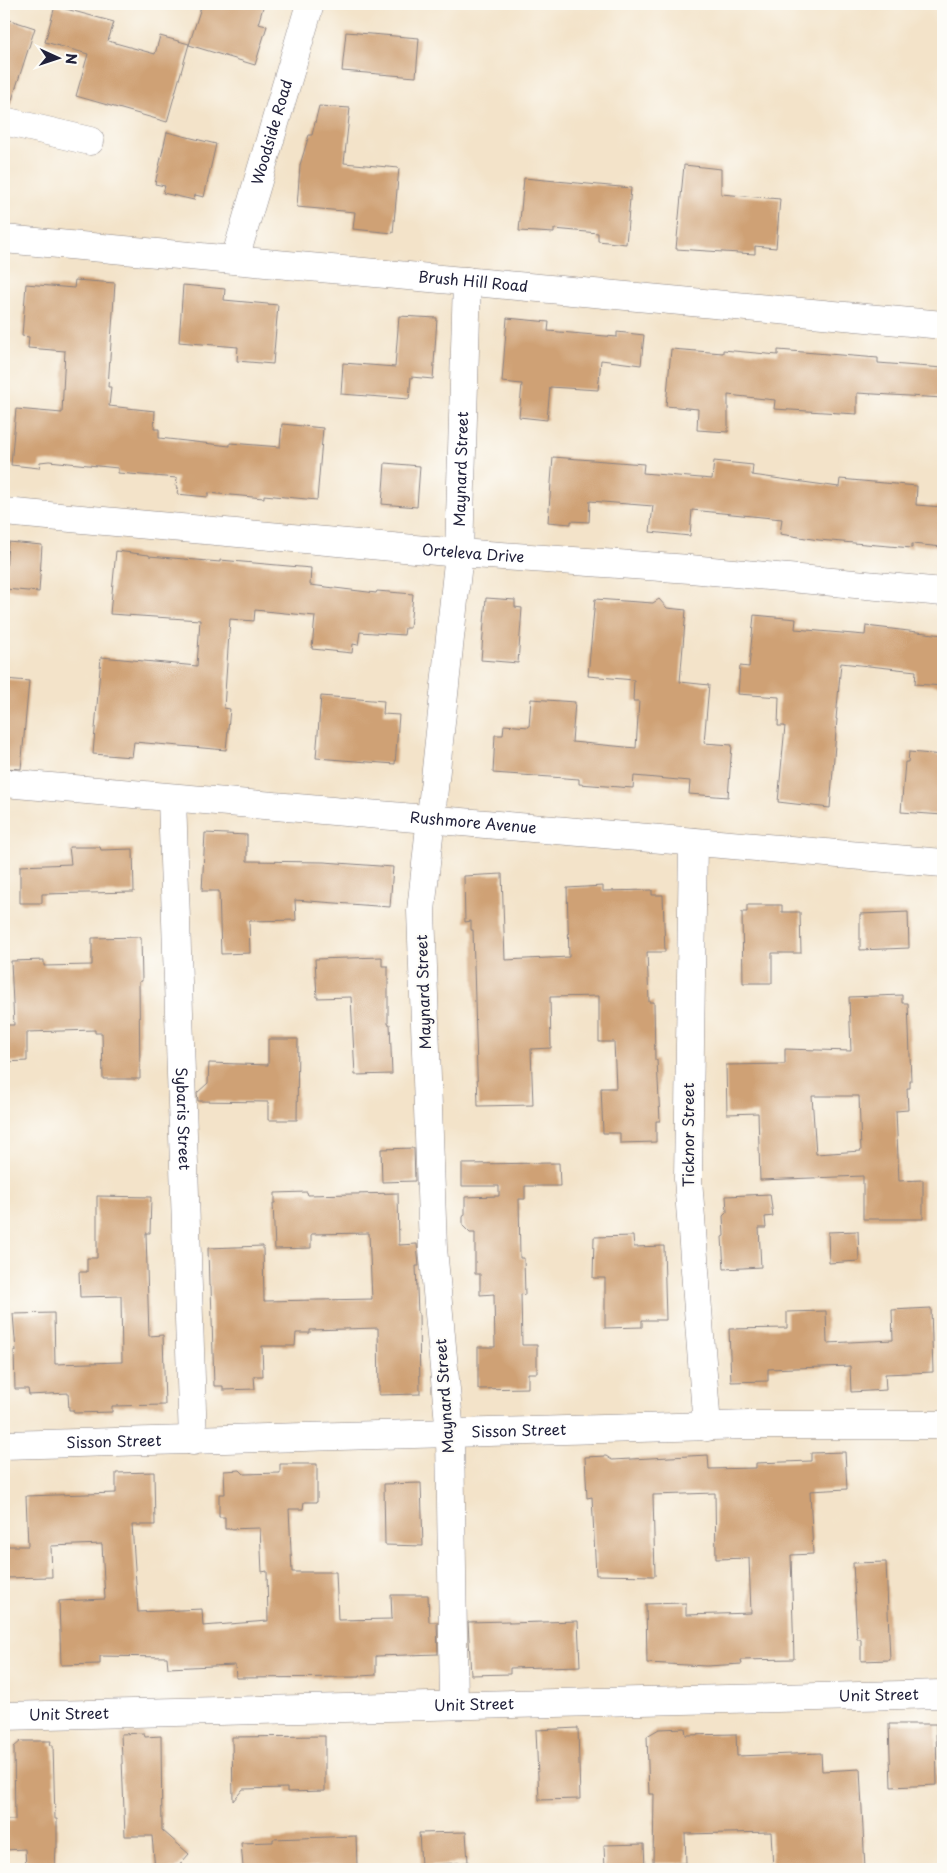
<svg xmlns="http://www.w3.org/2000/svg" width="947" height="1873" viewBox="0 0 947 1873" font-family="'Playpen Sans',sans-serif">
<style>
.building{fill:#cfa174;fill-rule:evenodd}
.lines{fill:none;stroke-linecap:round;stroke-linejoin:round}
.minor-casing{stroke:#8a8282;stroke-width:29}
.minor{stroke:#fff;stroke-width:28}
.labels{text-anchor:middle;stroke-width:4.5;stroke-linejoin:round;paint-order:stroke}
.street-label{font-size:15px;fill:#22223b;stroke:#fdfcf7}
</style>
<rect width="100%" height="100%" fill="#fdfcf7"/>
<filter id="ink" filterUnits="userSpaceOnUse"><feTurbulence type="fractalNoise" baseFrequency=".02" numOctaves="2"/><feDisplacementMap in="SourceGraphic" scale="10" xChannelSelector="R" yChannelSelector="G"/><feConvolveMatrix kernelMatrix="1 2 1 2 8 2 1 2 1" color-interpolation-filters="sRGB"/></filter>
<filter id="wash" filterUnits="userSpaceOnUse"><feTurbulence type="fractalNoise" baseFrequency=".0096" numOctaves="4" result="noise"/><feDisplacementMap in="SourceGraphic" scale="20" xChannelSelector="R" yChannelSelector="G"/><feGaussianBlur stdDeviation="1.12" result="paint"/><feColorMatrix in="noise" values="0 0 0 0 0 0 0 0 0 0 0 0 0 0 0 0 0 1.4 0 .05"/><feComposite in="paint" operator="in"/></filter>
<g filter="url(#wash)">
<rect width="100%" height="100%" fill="#f3e3c9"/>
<g id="blocks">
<g class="building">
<path d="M202 4H264L258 24 267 26 255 65 189 45Z"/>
<path d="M55 6 114 22 108 41 155 54 160 36 189 44 167 122 76 96 88 54 45 42Z"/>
<path d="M4 18 35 28 10 106H4Z"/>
<path d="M346 32 419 38 416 77 342 71Z"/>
<path d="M319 106 350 108 344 163 399 168 393 233 353 229 355 212 297 207 300 165 309 135H312Z"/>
<path d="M167 132 216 144 204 197 195 195 194 200 163 193 165 186 155 184Z"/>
<path d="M684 165 721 169V194L780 199 776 248 755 246V254L676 249Z"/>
<path d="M524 178 631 188 626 244 598 241V233L554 229V233L519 231Z"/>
<path d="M75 280 115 283 108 387H111L109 406 155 411 154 429H159V438L230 446V443L280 447 282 424 323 428 317 500 264 495V498L208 493V497L177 494 178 487H176L177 478 118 473V468L49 461 40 462 39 468 11 465 16 409 62 413 65 351 28 348 29 337 22 336 26 284 74 288Z"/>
<path d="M183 285 225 289 224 300 278 305 273 364 237 361 238 347 179 342Z"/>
<path d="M399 316 437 318 433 379 411 377 409 399 341 394 343 363 395 367Z"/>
<path d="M507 318 549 322 548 331 617 337V332L644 335 641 365 601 360 598 390 550 387 547 420 519 417 522 384 502 382Z"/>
<path d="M671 349 723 353V350L778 355V350L878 358V363L943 368V398L857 393V414L774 409 775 400 728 395V432L697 430 698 409 666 406Z"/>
<path d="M553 457 644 464 643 473 712 479 714 461 753 465 752 475 839 487 840 479 917 486 916 505 943 507V547L912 544V548L819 540 780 534 782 519 692 510 690 536 650 532 653 506 590 501 589 522 571 521V524L548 522Z"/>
<path d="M385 463 420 466 417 507 382 504Z"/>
<path d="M8 542 42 545 39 592 5 589Z"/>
<path d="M116 551 149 555V556L220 562V560L311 568 310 585 376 593 377 591 413 594 410 628H405L404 635 360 632 358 645 353 644 352 653 312 649 315 616 255 610 254 621 230 619 224 708 230 709 226 750 134 742 132 757 93 754 101 657 197 666 200 620 110 614Z"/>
<path d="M486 598 515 600V607L522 608 518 663 481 660Z"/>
<path d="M595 599 653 603 659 599 667 608 686 610 680 682 709 685 704 743 732 745 728 797 689 794 690 781 634 776 633 788 579 784V779L493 773 495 735H503L504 725 529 727 531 699 575 702 572 742 636 748 639 701H633L634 680 588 676Z"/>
<path d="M754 615 796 619 795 629 865 635 866 626 943 635V686L915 684 916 671 841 663 836 719H837L830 808 778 802 785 726H778L779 697 738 694 740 666 749 667Z"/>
<path d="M4 679 29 681 21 769 4 768Z"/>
<path d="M321 696 384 701 383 714 399 715 395 764 316 758Z"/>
<path d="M909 752 943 755V815L901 812 905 762H908Z"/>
<path d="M205 833 247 835V861L324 862 393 867 390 907 295 900 296 920 249 921 250 953 221 954 219 891H202Z"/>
<path d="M69 847H100L101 850 133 849 134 892 42 894V903H20V866L71 864Z"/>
<path d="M502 874 505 960 569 957 567 888 603 886V891L652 890V895H663L665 952H647L649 1002H654L655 1060H657L660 1121H656V1142L620 1143V1133H603L601 1088H616L614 1042H599V996L550 997 551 1048 531 1049 533 1105 478 1106 473 930H471V921L465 922 464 876Z"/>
<path d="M747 905H782V912H800L801 953H772V983H743L742 912H747Z"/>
<path d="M908 912 909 948 860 950V914Z"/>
<path d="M141 937 142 981 139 982 140 1079H103L102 1033H95V1030L27 1032V1061L4 1062V1025H14L11 961 44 960V966L92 965V938Z"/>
<path d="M382 957V966H388V1024H390L392 1074 355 1075 351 997 317 998 315 959Z"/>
<path d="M902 995V1003H908L911 1081H910V1088H907L908 1110 896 1111 899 1181 923 1180V1219H863V1176L760 1180 758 1113 727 1114 726 1065 785 1064V1049L851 1051 849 997ZM812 1096H859L861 1151 816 1154Z"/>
<path d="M268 1039H298L297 1120H268V1102L198 1101 197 1093 208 1083 209 1063 268 1065Z"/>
<path d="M414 1148 415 1181 382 1182 381 1149Z"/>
<path d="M559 1163 560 1186H525V1199H519L520 1258H524L525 1295 521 1294 522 1345H537V1373H528V1388L478 1389V1347H495L494 1294 480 1295V1274H475V1233H470L463 1226V1217L465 1214V1197L499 1196V1186H462V1164Z"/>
<path d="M307 1192 308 1195 398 1193 399 1245 417 1244 419 1266H416L418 1313H419L420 1394 379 1395 378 1328 310 1330V1333H296L295 1346H262L263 1376H254L255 1389 223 1390V1386H214L211 1286H209L208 1248 263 1246 264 1301 372 1299 369 1233 311 1234V1248L275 1249 273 1203H275V1193Z"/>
<path d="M770 1194 773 1216 765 1217 766 1228H759L761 1267 724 1269 722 1237 724 1236 723 1216 727 1212 726 1196Z"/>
<path d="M97 1196 151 1197 150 1233H146L149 1336 163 1335 165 1405 112 1406V1412L74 1413 73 1410H69L68 1393 29 1395 28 1389H15L14 1350 16 1351 13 1314 54 1313 55 1364 122 1362 121 1296 80 1297 79 1272H87V1258H97Z"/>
<path d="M858 1231 859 1261 829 1263 828 1232Z"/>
<path d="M633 1236 634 1247 664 1246 666 1320H642V1327L605 1328V1278H593L594 1237Z"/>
<path d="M931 1308 933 1372 885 1374 886 1390 851 1392 850 1366 768 1369V1381L731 1382 729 1329 787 1328V1312L826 1311 827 1343 893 1340 892 1310Z"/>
<path d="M845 1452 847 1489 810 1491 813 1554 791 1555 794 1659 741 1660 742 1664 706 1666 647 1663 646 1604 686 1603V1615L751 1613 749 1558 716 1559 715 1493 653 1495 655 1576 596 1575 592 1497 587 1498 585 1457 606 1456 612 1460 708 1455 709 1469 756 1468V1463L811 1461V1453Z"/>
<path d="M280 1464H317V1502H304L303 1509H289L292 1572H336L338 1620 392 1619 391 1595H428L429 1622H437L438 1654 376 1656V1675L360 1676V1677L236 1678 235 1665 168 1668 167 1657 100 1656V1664L61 1665 59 1601 105 1599 102 1544 51 1546 52 1577 4 1578V1546H28L26 1496 116 1493V1473L154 1472 155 1525H132L138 1612 202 1609 203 1626 268 1621 267 1571 262 1572 260 1528 225 1529V1517H219V1494H225L224 1471 240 1470 244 1474 280 1473Z"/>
<path d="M421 1483 423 1546 385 1545 384 1484Z"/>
<path d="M886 1562 890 1660 861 1661V1639H857L853 1563Z"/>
<path d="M509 1621V1623L578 1621 580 1666 510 1668V1674L471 1675 468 1622Z"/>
<path d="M889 1724H936L937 1785 891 1787Z"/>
<path d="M578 1728 580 1799 539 1800 536 1730Z"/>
<path d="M685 1728 686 1735 736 1734 737 1756 821 1753 822 1771 860 1769 865 1869H773L771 1832 685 1834 686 1863H653L654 1794H649L647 1736 659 1729Z"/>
<path d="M144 1733 145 1737 161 1736 162 1830 189 1854 176 1869H155L152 1836H125L121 1734Z"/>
<path d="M325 1736V1791L287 1792V1788L243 1789 233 1801 232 1737Z"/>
<path d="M21 1741H51L50 1745H53L55 1819H57V1848H56L55 1869H26L25 1849 4 1850V1820H15L14 1747Z"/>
<path d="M466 1832 468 1862 421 1866 419 1833Z"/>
<path d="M356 1836 357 1865 274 1868V1866L243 1867 241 1843 273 1842V1839Z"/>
<path d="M644 1844 645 1869H605L604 1845Z"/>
</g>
</g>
</g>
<g filter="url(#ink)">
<use href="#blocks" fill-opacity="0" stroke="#8a8282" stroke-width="1"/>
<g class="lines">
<g class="minor-casing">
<g id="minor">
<path d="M4 121 90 141"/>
<path id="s1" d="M4 239 943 325"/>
<path id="s2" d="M235 259 310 4"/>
<path id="s3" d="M4 512 459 553 690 569 943 592"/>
<path id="s4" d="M4 783 943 863"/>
<path id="s5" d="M172 798 193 1441"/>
<path d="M693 842 688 1179 707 1427"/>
<path id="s6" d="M4 1445 749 1425H943"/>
<path id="s7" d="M454 1705 450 1434 433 1248 421 911 459 553 467 281"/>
<path id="s8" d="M4 1716 943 1694"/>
</g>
</g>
<use href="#minor" class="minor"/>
</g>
</g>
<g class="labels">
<g class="street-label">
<text dy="5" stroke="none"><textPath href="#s2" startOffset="132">Woodside Road</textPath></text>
<text dy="5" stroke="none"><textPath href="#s1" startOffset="471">Brush Hill Road</textPath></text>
<text dy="5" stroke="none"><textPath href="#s7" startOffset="1239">Maynard Street</textPath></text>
<text dy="5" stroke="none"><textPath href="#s3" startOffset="471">Orteleva Drive</textPath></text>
<text dy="5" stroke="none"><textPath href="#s4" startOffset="471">Rushmore Avenue</textPath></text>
<text transform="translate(424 992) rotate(-92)" y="5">Maynard Street</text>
<text dy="5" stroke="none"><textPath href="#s5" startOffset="321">Sybaris Street</textPath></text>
<text transform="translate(689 1135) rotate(-90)" y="5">Ticknor Street</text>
<text transform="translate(445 1396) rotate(-94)" y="5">Maynard Street</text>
<text dy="5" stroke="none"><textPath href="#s6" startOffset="515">Sisson Street</textPath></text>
<text dy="5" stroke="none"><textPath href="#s6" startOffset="110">Sisson Street</textPath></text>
<text dy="5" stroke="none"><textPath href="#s8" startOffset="875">Unit Street</textPath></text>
<text dy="5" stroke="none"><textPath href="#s8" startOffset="470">Unit Street</textPath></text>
<text dy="5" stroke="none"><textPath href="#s8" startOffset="65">Unit Street</textPath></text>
</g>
</g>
<rect width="947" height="1873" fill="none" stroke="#fdfcf7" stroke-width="20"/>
<g transform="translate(58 58) rotate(93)" stroke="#fdfcf7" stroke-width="4" paint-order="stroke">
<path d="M0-4L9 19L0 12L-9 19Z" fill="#22223b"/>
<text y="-8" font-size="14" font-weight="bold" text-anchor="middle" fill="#22223b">N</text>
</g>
</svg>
